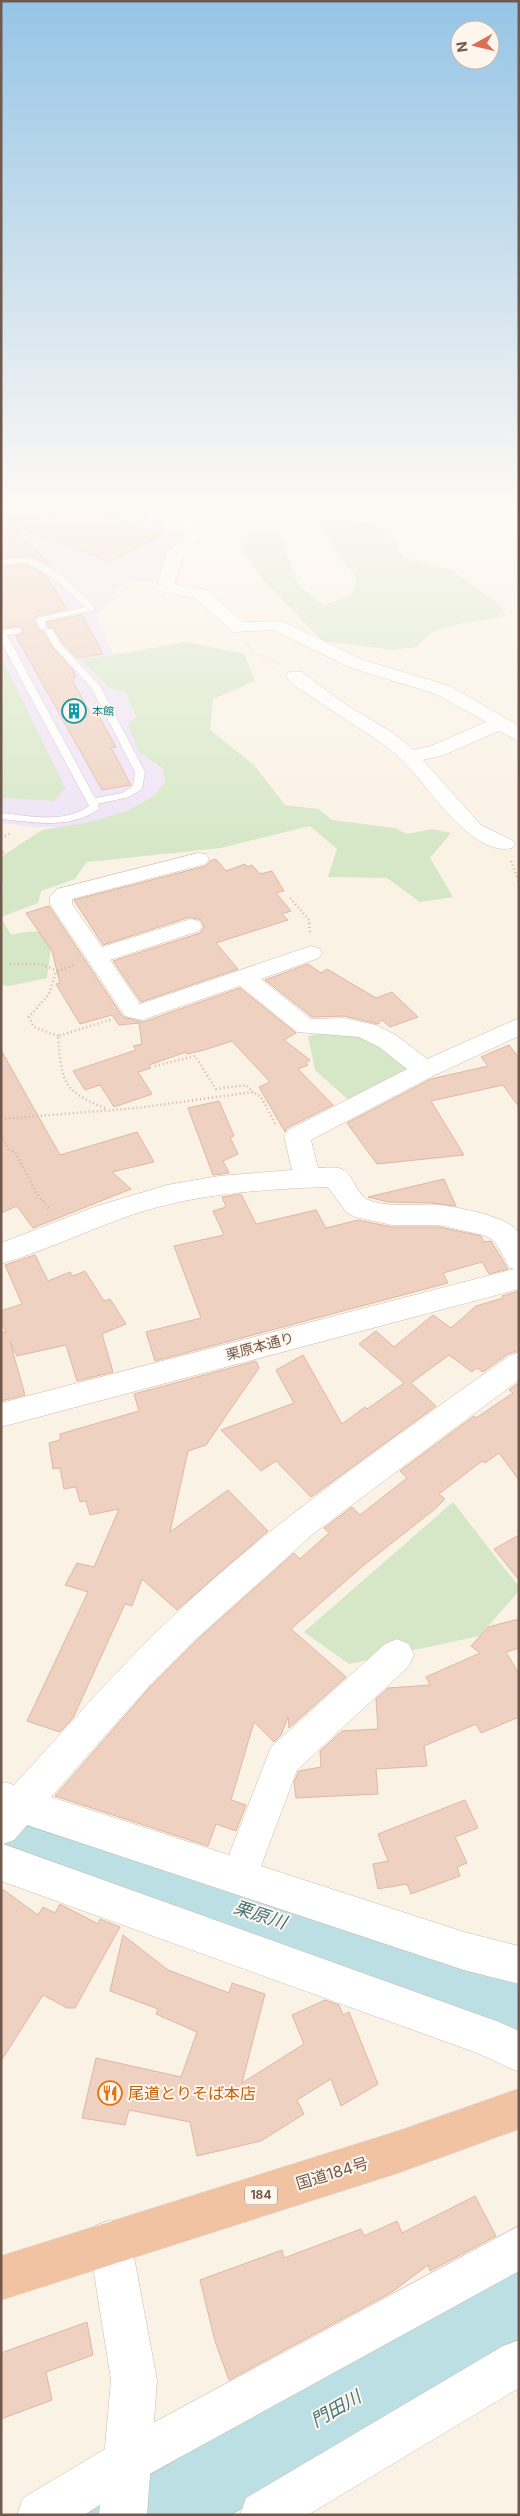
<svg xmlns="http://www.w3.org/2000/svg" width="520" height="2516" viewBox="0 0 520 2516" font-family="Inter,'Noto Sans JP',sans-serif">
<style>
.education{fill:#efe3f7}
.green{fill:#d5e7c6}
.water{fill:#bcdfe3;stroke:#a3ced4}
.building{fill:#eed1c0;stroke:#dfb7a2}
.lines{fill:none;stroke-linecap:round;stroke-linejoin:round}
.service-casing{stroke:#ccbaad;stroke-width:1}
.minor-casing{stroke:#ccbaad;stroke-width:1}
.tertiary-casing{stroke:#ccbaad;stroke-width:1}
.trunk-casing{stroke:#d8d1cd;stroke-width:1}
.path-far1{stroke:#d3b4a3;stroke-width:2;stroke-dasharray:0.5 2.5;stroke-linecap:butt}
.path{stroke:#d3b4a3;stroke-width:2.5;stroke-dasharray:1 3;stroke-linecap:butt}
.service{fill:#fff;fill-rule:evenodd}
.minor{fill:#fff;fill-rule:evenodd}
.tertiary{fill:#fff;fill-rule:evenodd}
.trunk{fill:#f2c3a3;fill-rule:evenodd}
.labels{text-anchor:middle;stroke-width:4;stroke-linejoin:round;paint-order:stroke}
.far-culture-label{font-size:11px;fill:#0d838f;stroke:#fef6ec;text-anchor:start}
.shield{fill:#fef6ec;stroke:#9c887d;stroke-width:1}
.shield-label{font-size:12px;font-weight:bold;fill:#72594d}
.street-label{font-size:14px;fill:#72594d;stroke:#fef6ec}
.near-food-label{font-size:16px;fill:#c56008;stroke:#fef6ec;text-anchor:start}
.near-street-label{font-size:16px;fill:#72594d;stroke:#fef6ec}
.near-water-label{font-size:18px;font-style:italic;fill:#45767d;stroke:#fef6ec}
</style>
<rect width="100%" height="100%" fill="#fbf2e6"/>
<path class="education" d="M1 501H137L139 504 194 534 173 552 153 582 130 581 123 585 96 615 113 654 83 661 108 687 125 692 154 764 163 770 165 782 153 796 127 811 85 823 61 827H36L1 823Z"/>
<g class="green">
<path d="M335 518C376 524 384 519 404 558L451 570 500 605 506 616 458 624 432 632 416 647 394 650 322 641 258 574 239 541 252 530 279 533 298 585 324 605 352 595 357 578 340 558 319 526Z"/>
<path d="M187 642 244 654 255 681 213 699 210 730 254 765 285 805 319 809 332 820 395 828 407 834 432 829 451 833 430 858 453 897 420 902 387 878 328 877 337 849 310 826 221 848 87 862 75 879 41 891 38 903 1 917 3 884 1 883V857L42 830 85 823 127 811 153 796 165 782 163 769 138 751 128 724 136 717 125 692 108 687 82 660Z"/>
<path d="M1 656 65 788 54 801 1 798Z"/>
<path d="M1 918 11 935 25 932 45 931 51 948 47 978 10 986 1 985Z"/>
<path d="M336 1031 362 1035 412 1069 352 1103 315 1070 308 1036Z"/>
<path d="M453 1502 519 1587V1591L479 1636 349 1664 304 1632Z"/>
</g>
<g class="water">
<path d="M204 501H251L253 505H201Z"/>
<path d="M21 1824 519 1981V2032L1 1843Z"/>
<path d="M519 2261V2346L230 2515H79L171 2463 325 2369Z"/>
</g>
<g class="building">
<path d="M1 501H36L42 507 33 510H8L1 507Z"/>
<path d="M73 504 80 507 83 506 163 535 109 562 8 523 52 566 31 556 1 557V516L7 518 49 516Z"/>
<path d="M27 565 47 577 67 609 37 616 34 621 38 630 43 631 52 647 73 670 76 677 71 678 91 714 97 713 116 747 111 748 131 785 102 790 16 636 22 634 23 628 18 626 1 628V566Z"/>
<path d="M82 615 94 637 103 654 77 658 62 642 54 628 48 627 47 622Z"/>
<path d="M216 859 226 871 245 864 247 867 252 865 260 874 272 871 284 891 276 893 291 911 282 914 288 920 216 943 238 969 141 1002 113 961 200 933 204 927 201 920 190 917 103 945 74 900 206 866 210 861Z"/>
<path d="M49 906 123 1017 143 1022 240 988 296 1033 284 1040 310 1060 306 1063 308 1065 298 1069 333 1105 287 1128 285 1132 259 1087 270 1082 232 1041 204 1050 187 1054 186 1052 149 1065 151 1068 138 1072 152 1094 114 1107 100 1085 85 1090 73 1071 136 1050 133 1046 142 1044 139 1023 119 1025 112 1015 80 1024 56 984 60 983 52 951 26 913Z"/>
<path d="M308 964 321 973 327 969 376 998 392 992 418 1017 390 1027 382 1020 378 1024 344 1016 312 1017 265 980Z"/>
<path d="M509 1045 519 1058V1107L503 1085 431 1101 464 1155 377 1164 347 1123 431 1079 488 1066 481 1057Z"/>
<path d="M1 1050 60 1155 137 1132 154 1162 112 1172 131 1189 33 1228 17 1206 1 1213Z"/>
<path d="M219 1101 234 1136 230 1137 238 1154 223 1161 229 1173 213 1175 188 1108Z"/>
<path d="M444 1179 456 1206 431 1203 388 1202 368 1197Z"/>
<path d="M241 1194 256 1224 316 1210 326 1228 358 1220 392 1227H439L481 1236 484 1242 491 1241 508 1269 489 1274 482 1262 443 1273 448 1283 155 1361 146 1332 201 1318 174 1246 224 1235 213 1211 226 1207 222 1197Z"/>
<path d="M35 1255 48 1281 70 1272 73 1276 85 1271 104 1301 110 1299 126 1324 102 1334 113 1372 77 1381 66 1345 17 1356 10 1342 25 1395 1 1401V1332H6L1 1321V1311L22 1304 5 1265Z"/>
<path d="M519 1291V1350L508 1354 483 1372 477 1368 472 1372 449 1355 411 1383 436 1406 311 1497 276 1461 261 1471 221 1430 294 1403 276 1370 303 1355 342 1424 365 1407 367 1409 404 1383 359 1344 376 1331 394 1347 433 1315 451 1328 476 1306 503 1298 502 1296Z"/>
<path d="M256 1361 259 1368 206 1445 188 1451 170 1532 228 1490 268 1531 177 1610 142 1579 132 1606 125 1604 73 1718 60 1732 27 1721 88 1592 65 1585 77 1563 94 1567 119 1509 90 1515 86 1501 80 1502 76 1487 64 1489 60 1468 53 1469 49 1443 60 1440V1434L139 1411 134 1394Z"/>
<path d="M519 1383V1480L499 1453 485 1463 482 1461 439 1494 445 1499 435 1509 364 1565 291 1629 346 1677 289 1728 288 1717 281 1735 274 1742 254 1722 231 1800 246 1805 236 1831 216 1824 208 1846 55 1796 150 1687 198 1639 294 1553 300 1559 329 1533 324 1528 352 1507 360 1515 407 1478 400 1471 474 1416 476 1418 513 1393 509 1390Z"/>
<path d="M519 1535V1580L494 1549Z"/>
<path d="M519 1619V1648L506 1652 519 1674V1717L481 1733 476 1724 424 1746 427 1766 376 1769 378 1794 296 1798 294 1782 299 1771 321 1767 320 1751 342 1731 378 1729 376 1699 388 1688 430 1685 426 1677 480 1653 471 1646 488 1627Z"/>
<path d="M465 1800 478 1828 455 1837 467 1863 457 1867 460 1876 411 1894 407 1884 378 1889 373 1864 388 1861 378 1834Z"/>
<path d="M1 1888 38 1915 43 1907 55 1913 60 1904 98 1924 100 1919 120 1927 75 2008H67L43 1995 1 2061Z"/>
<path d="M123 1935 168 1970 229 1993 232 1983 265 1994 242 2083 304 2044 292 2015 325 2000 339 2005 343 2015 349 2012 378 2084 341 2106 331 2079 297 2100 304 2114 261 2141 197 2156 190 2122 129 2110 125 2125 82 2118 96 2058 181 2077 197 2032 156 2014 158 2009 110 1991Z"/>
<path d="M475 2196 496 2236 430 2271 428 2265 392 2292 229 2380 215 2341 200 2280 282 2250 284 2258 361 2229 364 2236 397 2221 402 2233Z"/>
<path d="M87 2322 93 2355 46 2372 52 2400 1 2419V2353Z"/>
</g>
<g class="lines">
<g class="service-casing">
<g id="service">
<path d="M52 501H60L47 514 7 516 1 514V509L8 512H33L42 510Z"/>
<path d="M31 558 61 575 94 606V610L45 621 46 629H40L36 620 37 618 85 607 55 579 27 563 1 564V559Z"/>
<path d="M18 628 21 629V633L7 635 95 798 122 793 133 786 135 772 91 687 53 646 45 631 46 629H52L60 643 100 686 145 772 142 789 129 797 98 804 99 809C69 830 35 822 1 819V813C31 816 63 824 89 806L1 642V630Z"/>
</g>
</g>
<g class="minor-casing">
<g id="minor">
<path d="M135 501H151C170 523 183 520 209 527L211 530 183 555 174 584 207 590 243 622 282 621 363 660 450 686 519 726V741L499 731 444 755 423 760 481 825 512 840 516 844 512 848C473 858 428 786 403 761 376 735 340 718 309 695 301 690 291 684 286 676L288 672H302L345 704 393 733 414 750 431 746 486 722 436 694 351 668 273 630 233 632 195 598 159 591 156 587 167 553 189 533C166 530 149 521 135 501Z"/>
<path d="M198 853 206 854 209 859 206 864 72 899V904L102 947 191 919 199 921 202 926 199 931 110 960 140 1004 311 946 319 948 322 953 319 958 261 979 311 1019 344 1018 376 1025 396 1035 427 1059 519 1018V1036L433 1076 311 1140 318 1168C325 1168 337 1166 344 1170 355 1178 357 1197 371 1201 393 1208 417 1203 439 1205 456 1207 515 1217 519 1235 520 1251 519 1272 519 1289L1 1427V1403L514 1269 509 1267 497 1245 492 1239 483 1235 439 1225H392L355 1217 346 1212 328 1187C267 1189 206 1193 147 1210 98 1225 51 1249 1 1264V1243L94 1207 167 1185 219 1176 292 1170 284 1136 288 1130 407 1069 379 1047 359 1037 297 1032 240 986 142 1020 125 1016 50 904V897L57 889Z"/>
<path d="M519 1352V1380L313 1534 197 1638 149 1686 51 1797 229 1855 271 1747 385 1644 397 1639 409 1644 414 1655 409 1666 297 1770 261 1866 464 1932 519 1946V1984L464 1970 27 1825 14 1840 3 1844 499 2022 519 2031V2072L477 2053 1 1881V1784L5 1782 14 1785C66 1729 116 1670 172 1617 275 1519 394 1439 509 1356Z"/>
<path d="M519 2226V2271L142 2478 84 2515H17L23 2498 110 2446Z"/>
<path d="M519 2340V2388L308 2515H240L246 2498 503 2346Z"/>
</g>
</g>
<g class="tertiary-casing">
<path id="tertiary" d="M110 2220 125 2226 131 2241 157 2380 147 2515H99L111 2380 89 2241 95 2226Z"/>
</g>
<g class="trunk-casing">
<path id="trunk" d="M519 2089V2129L398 2173 1 2300V2256L398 2131Z"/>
</g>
<g class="path-far1">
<path d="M1 532 30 535"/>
<path d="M107 606 127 586H144"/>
<path d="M246 644 253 652 281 665"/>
</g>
<g class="path">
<path d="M1 837 10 834"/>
<path d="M1 850 4 852 1 854"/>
<path d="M511 861 519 882"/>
<path d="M290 898 309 920 310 935"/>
<path d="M10 964H41L57 971"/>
<path d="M58 1036 34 1027 29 1017 49 994 56 972 76 964"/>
<path d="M155 1066 195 1056 216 1089 246 1085 253 1092"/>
<path d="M105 1108C61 1091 62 1080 58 1036L113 1019"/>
<path d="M1 1119 137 1108 253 1092 261 1097 276 1125"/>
<path d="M1 1135 9 1150 15 1152 36 1192 50 1210"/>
</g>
<use href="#service" class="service"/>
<use href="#minor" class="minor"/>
<use href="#tertiary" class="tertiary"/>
<use href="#trunk" class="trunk"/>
</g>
<linearGradient id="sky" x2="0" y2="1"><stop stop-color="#96c5e6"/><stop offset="0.59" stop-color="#fdf9f4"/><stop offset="1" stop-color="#fdf9f4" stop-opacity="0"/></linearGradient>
<rect width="520" height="853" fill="url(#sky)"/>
<defs>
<g id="building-ring" transform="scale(1.25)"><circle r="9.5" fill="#fef6ec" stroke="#0f9aa8" stroke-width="1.5"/><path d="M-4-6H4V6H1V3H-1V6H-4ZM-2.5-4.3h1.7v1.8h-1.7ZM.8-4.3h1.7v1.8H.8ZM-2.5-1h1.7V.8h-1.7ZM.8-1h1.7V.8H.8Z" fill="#0f9aa8"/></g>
<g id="restaurant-ring" transform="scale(1.25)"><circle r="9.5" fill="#fef6ec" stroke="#e8710a" stroke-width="1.5"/><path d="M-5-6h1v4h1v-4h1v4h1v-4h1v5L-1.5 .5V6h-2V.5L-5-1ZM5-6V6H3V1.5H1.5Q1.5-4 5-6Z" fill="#e8710a"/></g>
</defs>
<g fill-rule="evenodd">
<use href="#building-ring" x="74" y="711"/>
<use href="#restaurant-ring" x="110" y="2093"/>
</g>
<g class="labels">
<g class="far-culture-label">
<text x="92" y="715">本館</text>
</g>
<rect class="shield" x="245" y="2185.5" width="32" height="19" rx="4"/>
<g class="shield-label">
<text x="261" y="2199">184</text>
</g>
<g class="street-label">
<text transform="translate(260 1346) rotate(-15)" y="5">栗原本通り</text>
</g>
<g class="near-food-label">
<text x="128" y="2099">尾道とりそば本店</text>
</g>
<g class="near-street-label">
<text transform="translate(332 2173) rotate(-17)" y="6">国道184号</text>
</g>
<g class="near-water-label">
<text transform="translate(260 1915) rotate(18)" y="6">栗原川</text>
<text transform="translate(336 2409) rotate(-30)" y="6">門田川</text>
</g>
</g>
<rect width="520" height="2516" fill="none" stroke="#72594d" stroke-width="5"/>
<g transform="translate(475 45) rotate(262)"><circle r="24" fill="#fef6ec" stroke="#c6b7ac"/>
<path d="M0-4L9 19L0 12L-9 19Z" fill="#db6e55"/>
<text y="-8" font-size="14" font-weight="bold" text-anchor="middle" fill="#72594d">N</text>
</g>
</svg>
